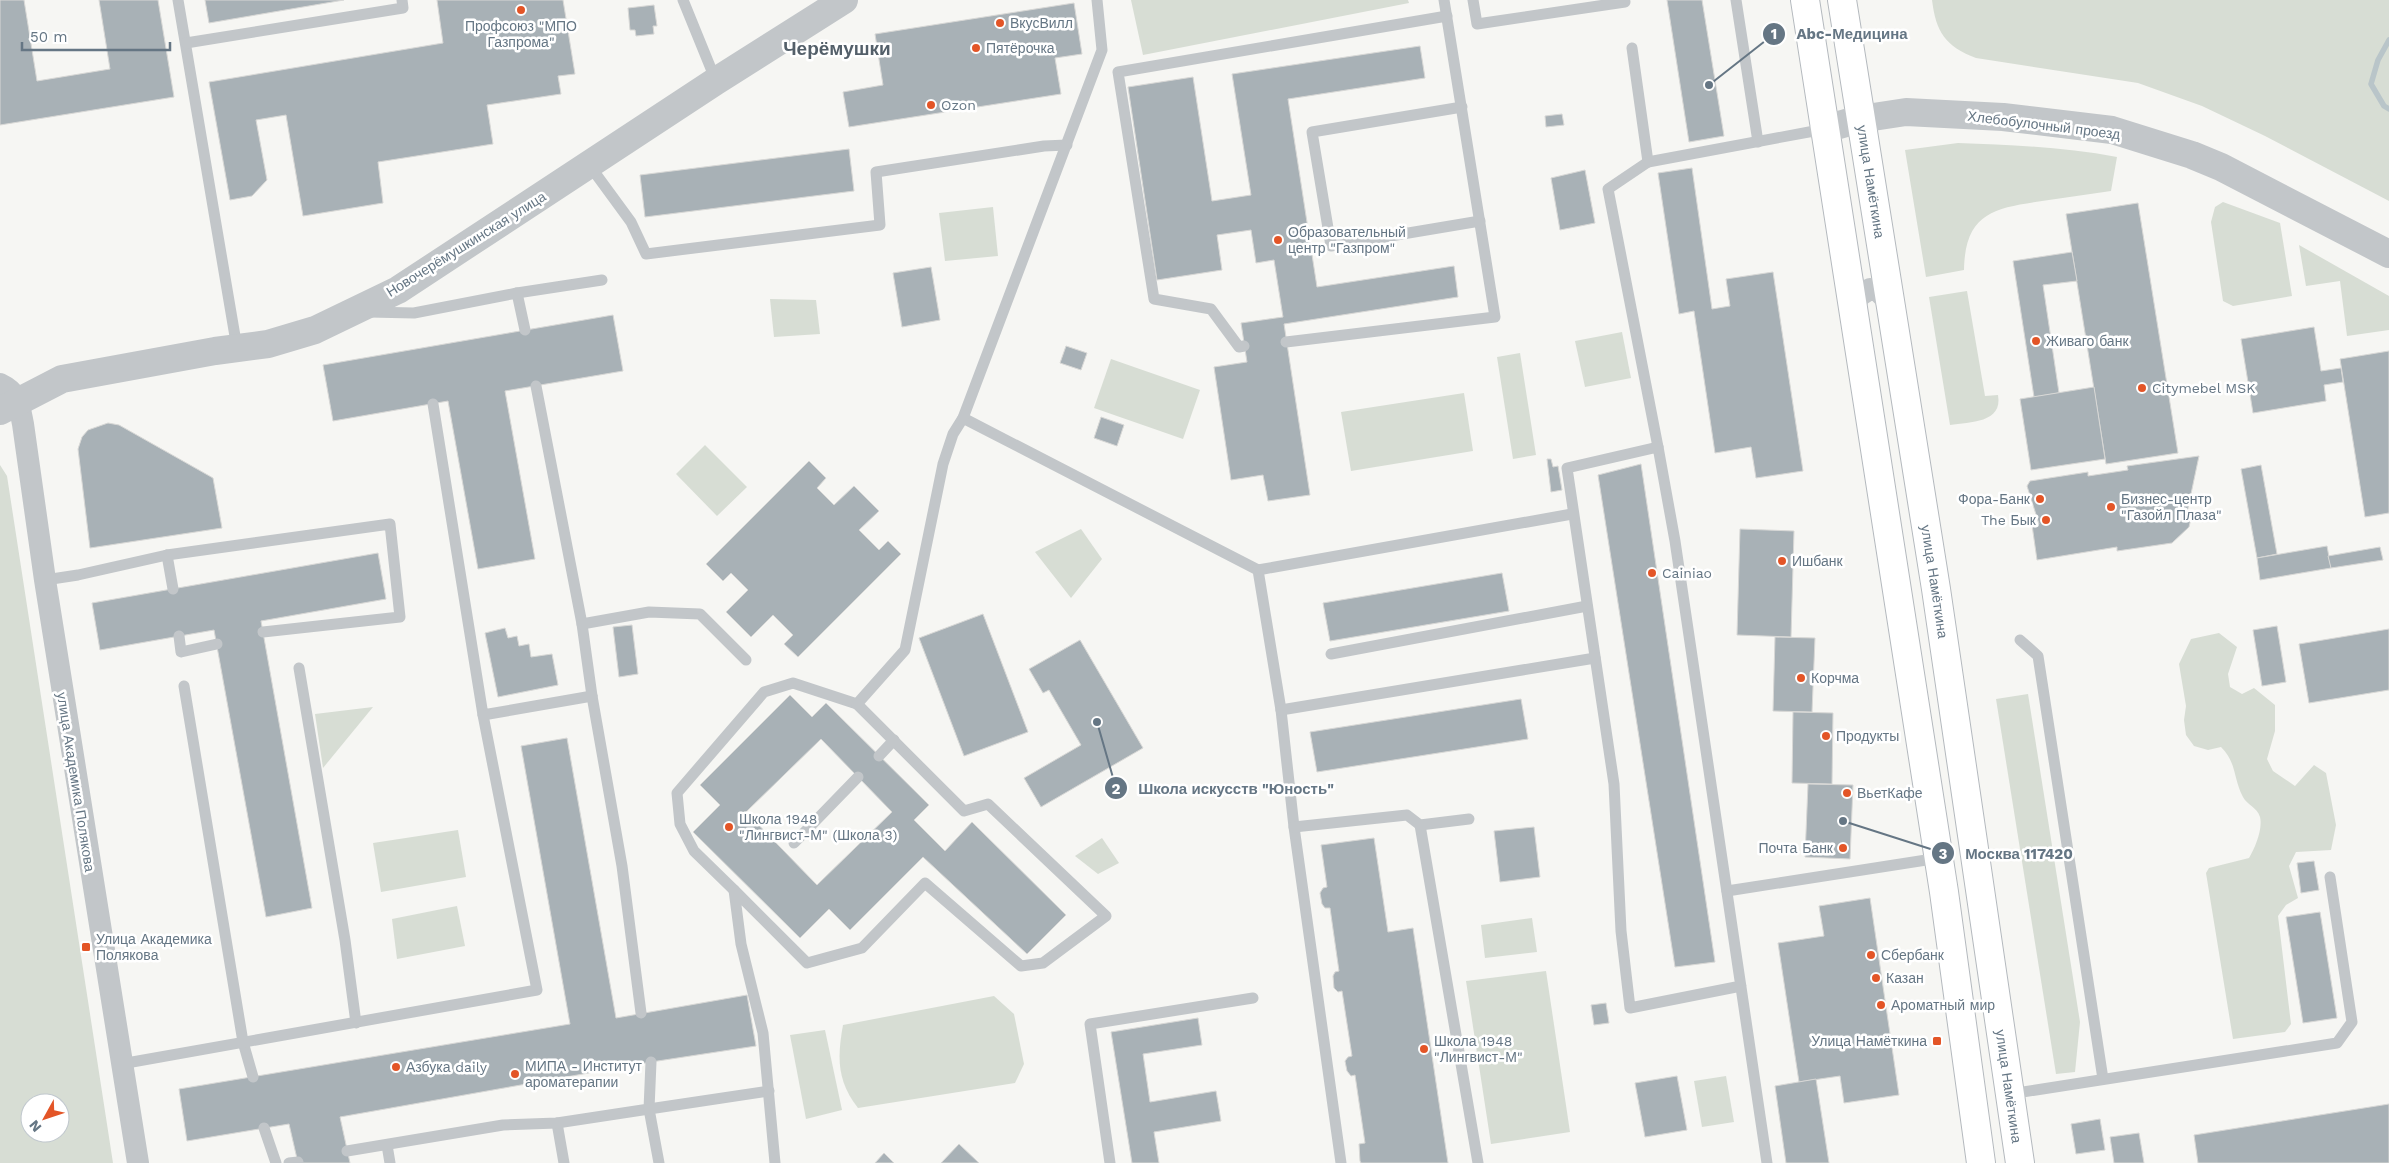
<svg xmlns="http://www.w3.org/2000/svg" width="2389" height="1163" viewBox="0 0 2389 1163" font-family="'Work Sans',sans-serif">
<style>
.green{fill:#d7ddd4;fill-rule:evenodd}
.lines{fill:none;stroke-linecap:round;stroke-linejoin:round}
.stream{stroke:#b9c5c9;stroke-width:5.5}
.building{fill:#a8b1b6;stroke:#d8d8d6;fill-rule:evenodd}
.secondary-casing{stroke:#b4b9be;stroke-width:30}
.service{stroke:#c2c6c9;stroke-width:11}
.minor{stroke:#c2c6c9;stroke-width:22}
.tertiary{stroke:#c2c6c9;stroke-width:28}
.secondary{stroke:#fff;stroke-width:28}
.poi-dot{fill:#e35527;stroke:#fff;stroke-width:2}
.labels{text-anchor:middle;stroke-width:5;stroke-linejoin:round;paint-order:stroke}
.poi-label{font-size:14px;fill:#657684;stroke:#fff;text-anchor:start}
.street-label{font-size:14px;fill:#657684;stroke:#fff}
.district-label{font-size:19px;font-weight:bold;fill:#535f69;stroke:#fff}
.leader{fill:none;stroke:#657684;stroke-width:2}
.callout-dot{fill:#657684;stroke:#fff;stroke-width:2}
.mark-label{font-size:15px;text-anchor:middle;font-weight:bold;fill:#fff}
.callout-label{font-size:15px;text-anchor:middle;font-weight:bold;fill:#657684;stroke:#fff;stroke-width:5;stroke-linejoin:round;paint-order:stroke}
</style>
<rect width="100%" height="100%" fill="#f6f6f3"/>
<g class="green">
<path d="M1131 0H1408L1409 3 1143 55Z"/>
<path d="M1932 0H2389V201L2265 136 2202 106 2138 83 1976 58C1945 46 1936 32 1932 0Z"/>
<path d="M1958 143C2011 145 2064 147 2117 157L2111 191C2088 194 2065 198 2042 201 1994 208 1965 213 1964 270L1926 277 1905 150Z"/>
<path d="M2223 202 2280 223 2292 296 2233 306 2223 301 2211 222 2215 207Z"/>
<path d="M993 207 998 256 945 261 939 213Z"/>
<path d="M2299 245 2389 296V330L2347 336 2340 281 2306 286Z"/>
<path d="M1967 291 1985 396 1998 395C2003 423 1970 422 1950 425L1929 297Z"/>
<path d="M770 299 816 300 820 334 774 337Z"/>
<path d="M1622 332 1631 378 1585 387 1575 341Z"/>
<path d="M1520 353 1536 455 1513 459 1497 357Z"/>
<path d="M1111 359 1200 390 1183 439 1094 408Z"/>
<path d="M1464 393 1473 451 1351 471 1341 412Z"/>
<path d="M705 445 747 487 717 516 676 474Z"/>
<path d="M0 465 7 476 113 1163H0ZM30 1103H60V1133H30Z"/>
<path d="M1081 529 1102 559 1071 598 1035 552Z"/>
<path d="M2219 633 2237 647 2228 674 2230 687 2242 694 2254 688 2275 705V731L2267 759 2273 771 2295 786 2314 765 2326 773 2336 825 2331 850 2296 852 2289 866 2298 898 2286 905 2278 916 2291 1024 2285 1032 2233 1039 2206 873 2209 868 2249 858C2255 848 2263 829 2260 817 2257 807 2247 805 2243 797 2233 778 2237 763 2221 747L2208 750 2194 746 2186 735 2184 720 2186 706 2179 664 2191 639Z"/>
<path d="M2028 694 2080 1022 2075 1072 2056 1074 1996 699Z"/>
<path d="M373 707 323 768 315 714Z"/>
<path d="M458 830 466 877 381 892 373 843Z"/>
<path d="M1102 838 1119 863 1098 874 1075 856Z"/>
<path d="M457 906 465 946 397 959 392 919Z"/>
<path d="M1532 918 1537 952 1485 958 1481 925Z"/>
<path d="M1546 971 1570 1132 1491 1144 1466 981Z"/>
<path d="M994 996 1014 1014 1024 1064 1015 1083 858 1108C837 1081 837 1058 843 1025Z"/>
<path d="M825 1030 842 1110 806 1119 790 1035Z"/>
<path d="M1726 1076 1734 1122 1702 1127 1694 1081Z"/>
</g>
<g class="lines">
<path class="stream" d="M2389 40 2378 60 2371 84 2384 106 2389 109"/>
</g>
<g class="building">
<path d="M0 0H24L37 81 110 69 99 0H158L174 97 0 125Z"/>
<path d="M205 0H344L209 23Z"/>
<path d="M437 0H563L575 74 558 76 561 94 487 105 493 144 378 162 383 203 303 216 286 115 256 120 267 180 252 196 230 200 209 82 443 43Z"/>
<path d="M1667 0H1702L1724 136 1689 142Z"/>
<path d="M1074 3 1082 54 1055 58 1061 94 849 127 843 92 883 85 875 34Z"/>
<path d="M654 5 657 26H653L654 34 636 36 635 30H630L628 8Z"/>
<path d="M1420 46 1425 78 1288 99 1317 287 1454 266 1458 297 1284 324 1310 495 1268 501 1263 475 1231 480 1214 367 1247 362 1241 323 1283 317 1274 260 1256 263 1251 230 1217 235 1222 270 1157 280 1128 87 1193 77 1212 201 1251 195 1232 74Z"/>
<path d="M1562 114 1564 125 1546 127 1545 116Z"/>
<path d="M849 149 854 191 645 217 640 175Z"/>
<path d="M1692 168 1712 309 1730 306 1726 279 1773 272 1803 471 1756 478 1751 447 1715 453 1694 311 1679 314 1658 173Z"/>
<path d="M1585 170 1595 223 1560 230 1551 178Z"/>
<path d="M2138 203 2178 453 2106 464 2066 214Z"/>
<path d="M2072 252 2077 281 2043 285 2059 393 2034 397 2013 261Z"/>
<path d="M931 267 940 320 902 327 893 273Z"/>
<path d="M613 315 623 371 505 391 535 559 478 569 448 401 333 421 323 365Z"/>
<path d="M2314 327 2321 371 2341 368 2343 382 2324 385 2326 401 2253 413 2241 339Z"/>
<path d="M1066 346 1087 353 1081 370 1060 363Z"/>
<path d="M2389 351V513L2365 517 2340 359Z"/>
<path d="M2094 387 2105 459 2031 470 2020 399Z"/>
<path d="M1101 417 1124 425 1117 446 1094 438Z"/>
<path d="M108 423 119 425 213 478 222 528 90 548 78 449 82 437 88 430Z"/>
<path d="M2199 456 2187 513 2192 514 2189 527 2172 543 2117 551V547L2037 560 2032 525 2039 524 2027 486 2030 481 2088 472V476L2128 470 2127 466Z"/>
<path d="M1547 459H1551L1553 467 1558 466 1562 490 1551 492Z"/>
<path d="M809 461 826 478 817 488 834 505 854 486 879 511 859 530 879 550 888 541 901 554 798 657 784 644 793 635 773 615 751 637 726 612 748 590 731 573 723 581 706 564Z"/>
<path d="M1641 464 1715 962 1675 967 1598 475Z"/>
<path d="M2261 465 2277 554 2257 558 2241 469Z"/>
<path d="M1740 529 1794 531 1791 637 1737 635Z"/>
<path d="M2327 546 2331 568 2260 580 2257 558Z"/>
<path d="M2380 547 2383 560 2331 568 2328 556Z"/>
<path d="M378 553 386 599 261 621 312 908 266 917 214 630 100 650 92 603Z"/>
<path d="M1502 573 1509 611 1330 641 1323 603Z"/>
<path d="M983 614 1028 732 964 756 919 638Z"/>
<path d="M632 625 638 674 619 677 613 627Z"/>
<path d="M2277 626 2286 682 2262 686 2253 630Z"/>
<path d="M505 628 508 638 517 636 519 646 529 644 531 657 552 654 558 685 498 697 485 633Z"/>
<path d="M2389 629V690L2309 703 2299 644Z"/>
<path d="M1775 637 1815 638 1812 712 1773 711Z"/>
<path d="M1080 640 1143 748 1041 807 1024 778 1081 745 1049 690 1043 693 1029 669Z"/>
<path d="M790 695 812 717 826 703 929 805 914 820 945 851 972 822 1066 915 1027 954 923 857 850 930 829 909 800 938 693 832 720 805 700 785ZM821 739 892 812 817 885 746 812Z"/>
<path d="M1521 699 1528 739 1317 772 1310 732Z"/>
<path d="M1793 712 1833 713 1832 784 1792 783Z"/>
<path d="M567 738 616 1018 747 995 756 1046 651 1062 340 1117 350 1163H298L289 1124 187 1141 179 1089 570 1024 521 746Z"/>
<path d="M1808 784 1853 785 1850 859 1805 857Z"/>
<path d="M1534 827 1540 877 1500 882 1494 831Z"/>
<path d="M1374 838 1388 932 1413 928 1448 1163H1361L1360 1161 1359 1144 1365 1143 1355 1075 1351 1076 1347 1071 1345 1061 1348 1057 1352 1056 1342 991 1338 992 1334 988 1333 976 1335 972 1339 971 1330 908H1325L1322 904 1320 893 1323 888 1327 887 1321 845Z"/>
<path d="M2314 861 2319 890 2301 893 2297 863Z"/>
<path d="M1870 898 1899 1095 1844 1103 1840 1076 1799 1082 1778 943 1824 936 1819 906Z"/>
<path d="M2320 912 2337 1018 2303 1023 2286 917Z"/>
<path d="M1606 1003 1609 1023 1594 1025 1591 1005Z"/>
<path d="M1198 1018 1202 1045 1143 1054 1150 1102 1216 1091 1221 1121 1154 1132 1159 1163H1132L1111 1032Z"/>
<path d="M1677 1076 1687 1130 1645 1137 1635 1083Z"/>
<path d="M1816 1079 1829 1163H1786L1775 1086Z"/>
<path d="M2389 1104V1163H2198L2194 1135Z"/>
<path d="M2100 1119 2105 1150 2076 1154 2071 1124Z"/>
<path d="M2139 1133 2144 1163H2114L2110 1137Z"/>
<path d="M959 1144 979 1163H941Z"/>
<path d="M884 1153 894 1163H875Z"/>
</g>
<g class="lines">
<g class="secondary-casing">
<g id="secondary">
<path d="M1805 0 1944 892 1981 1163"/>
<path id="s1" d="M1842 0 1936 589 2020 1163"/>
</g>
</g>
<g class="service">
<path d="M178 0 237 348"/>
<path d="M683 0 716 81"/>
<path d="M1473 0 1477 24 1625 2"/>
<path d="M1736 0 1758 142"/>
<path d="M186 43 403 8 402 0"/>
<path d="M1632 48 1648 162 1608 189 1658 447"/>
<path d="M1462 107 1312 132 1331 246 1480 221"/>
<path d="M1648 162 1825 129"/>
<path d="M590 166 631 222 646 254 880 225 876 172 1044 146 1067 145"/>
<path d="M517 293 525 330"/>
<path d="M369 312 414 313 517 293 602 280"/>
<path d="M1286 342 1495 317 1444 0"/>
<path d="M1244 346 1239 347 1211 309 1154 299 1118 72 1447 16"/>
<path d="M536 386 582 624 592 696 622 866 641 1013"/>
<path d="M433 404 483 715 592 696"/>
<path d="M963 418 1258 570 1281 710 1294 827 1341 1163"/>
<path d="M167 555 173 589"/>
<path d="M1258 570 1572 514"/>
<path d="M45 580 78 575 167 555 390 524 400 617 263 632"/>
<path d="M582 624 649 612 700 614 746 660"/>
<path d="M179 636 181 652 217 644"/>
<path d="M2020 640 2038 656 2103 1079"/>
<path d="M1331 654 1587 606"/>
<path d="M299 668 345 940 356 1023"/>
<path d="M184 686 243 1042 253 1077"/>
<path d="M1281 710 1595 658"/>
<path d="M879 756 894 740"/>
<path d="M1420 825 1478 1163"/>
<path d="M1294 827 1407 815 1420 825 1469 819"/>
<path d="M794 843 858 777"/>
<path d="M734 890 694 851 680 824 677 793 764 692 793 683 857 704 905 650 943 464 953 434 963 418 1102 50 1097 0"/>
<path d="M1727 891 1939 858"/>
<path d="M1741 986 1630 1008 1621 931 1614 784 1567 468 1658 447 1675 541 1767 1163"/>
<path d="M121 1064 537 990 483 715"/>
<path d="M2010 1094 2337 1043 2352 1022 2330 877"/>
<path d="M557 1123 564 1163"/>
<path d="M264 1128 276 1163"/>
<path d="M387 1145 390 1163"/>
<path d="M347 1151 503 1125 557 1123 649 1109 651 1062"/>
<path d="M289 1163 298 1162"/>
<path d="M659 1163 649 1109 769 1091"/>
<path d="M775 1163 763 1033 741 944 734 890 807 963 862 948 925 883 1021 966 1043 963 1106 916 988 804 964 811 857 704"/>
<path d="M1110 1163 1090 1024 1253 998"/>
</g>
<g class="minor">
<path d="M1854 309 1859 296 1870 289 1878 291 1889 302"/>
<path d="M0 384C19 393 19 404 23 424L45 580 138 1163"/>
</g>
<g class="tertiary">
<path d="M1825 129 1860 119 1906 112 2003 117 2112 130 2192 155 2221 167 2389 254"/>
<path d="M0 411 62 379 215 351 268 344 315 330 398 290 716 81 844 0"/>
</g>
<use href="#secondary" class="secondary"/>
</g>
<g class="poi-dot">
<circle cx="521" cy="10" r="5"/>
<circle cx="1000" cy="23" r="5"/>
<circle cx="976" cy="48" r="5"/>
<circle cx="931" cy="105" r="5"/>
<circle cx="1278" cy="240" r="5"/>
<circle cx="2036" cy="341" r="5"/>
<circle cx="2142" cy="388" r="5"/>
<circle cx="2040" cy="499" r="5"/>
<circle cx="2111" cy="507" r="5"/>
<circle cx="2046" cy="520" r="5"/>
<circle cx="1782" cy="561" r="5"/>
<circle cx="1652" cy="573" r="5"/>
<circle cx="1801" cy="678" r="5"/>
<circle cx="1826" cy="736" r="5"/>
<circle cx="1847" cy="793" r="5"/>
<circle cx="729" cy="827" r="5"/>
<circle cx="1843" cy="848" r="5"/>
<rect x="81" y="942" width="10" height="10" rx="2.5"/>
<circle cx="1871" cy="955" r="5"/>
<circle cx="1876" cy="978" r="5"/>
<circle cx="1881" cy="1005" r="5"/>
<rect x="1932" y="1036" width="10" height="10" rx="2.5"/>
<circle cx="1424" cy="1049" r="5"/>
<circle cx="396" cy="1067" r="5"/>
<circle cx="515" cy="1074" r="5"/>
</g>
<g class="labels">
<g class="poi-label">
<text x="1010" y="28">ВкусВилл</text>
<text x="521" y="31" text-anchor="middle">Профсоюз "МПО<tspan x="521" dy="16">Газпрома"</tspan></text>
<text x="986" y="53">Пятёрочка</text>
<text x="941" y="110">Ozon</text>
<text x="1288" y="237">Образовательный<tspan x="1288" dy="16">центр "Газпром"</tspan></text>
<text x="2046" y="346">Живаго банк</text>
<text x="2152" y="393">Citymebel MSK</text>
<text x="2030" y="504" text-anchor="end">Фора-Банк</text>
<text x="2121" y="504">Бизнес-центр<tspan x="2121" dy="16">"Газойл Плаза"</tspan></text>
<text x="2036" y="525" text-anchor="end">The Бык</text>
<text x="1792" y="566">Ишбанк</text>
<text x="1662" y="578">Cainiao</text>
<text x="1811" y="683">Корчма</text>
<text x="1836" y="741">Продукты</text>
<text x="1857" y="798">ВьетКафе</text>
<text x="739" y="824">Школа 1948<tspan x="739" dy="16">"Лингвист-М" (Школа 3)</tspan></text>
<text x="1833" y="853" text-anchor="end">Почта Банк</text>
<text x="96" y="944">Улица Академика<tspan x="96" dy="16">Полякова</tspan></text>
<text x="1881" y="960">Сбербанк</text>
<text x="1886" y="983">Казан</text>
<text x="1891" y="1010">Ароматный мир</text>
<text x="1434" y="1046">Школа 1948<tspan x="1434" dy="16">"Лингвист-М"</tspan></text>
<text x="1927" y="1046" text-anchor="end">Улица Намёткина</text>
<text x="525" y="1071">МИПА - Институт<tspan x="525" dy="16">ароматерапии</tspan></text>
<text x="406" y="1072">Азбука daily</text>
</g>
<g class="street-label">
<text transform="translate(2044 125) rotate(7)" y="5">Хлебобулочный проезд</text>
<text dy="5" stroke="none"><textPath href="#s1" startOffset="184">улица Намёткина</textPath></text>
<text transform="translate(466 244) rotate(-32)" y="5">Новочерёмушкинская улица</text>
<text dy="5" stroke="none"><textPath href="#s1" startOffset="589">улица Намёткина</textPath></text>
<text transform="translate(76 782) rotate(81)" y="5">улица Академика Полякова</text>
<text dy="5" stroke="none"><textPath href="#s1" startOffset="1099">улица Намёткина</textPath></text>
</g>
<g class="district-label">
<text x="837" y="55">Черёмушки</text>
</g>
</g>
<path class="leader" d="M1709 85L1774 34M1097 722L1116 788M1843 821L1943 853"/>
<g class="callout-dot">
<circle cx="1709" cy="85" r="5"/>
<circle cx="1097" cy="722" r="5"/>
<circle cx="1843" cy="821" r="5"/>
<circle cx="1774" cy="34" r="12"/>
<circle cx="1116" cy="788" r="12"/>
<circle cx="1943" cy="853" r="12"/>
</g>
<g class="mark-label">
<text x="1774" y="39">1</text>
<text x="1116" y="794">2</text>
<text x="1943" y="859">3</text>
</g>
<g class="callout-label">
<text x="1852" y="39">Abc-Медицина</text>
<text x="1236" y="794">Школа искусств "Юность"</text>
<text x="2019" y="859">Москва 117420</text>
</g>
<g transform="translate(45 1118) rotate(230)"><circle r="24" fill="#ffffff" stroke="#c1c8ce"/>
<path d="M0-4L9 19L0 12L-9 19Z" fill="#e35527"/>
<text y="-8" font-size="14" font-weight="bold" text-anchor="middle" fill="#657684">N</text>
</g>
<path d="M22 42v8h148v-8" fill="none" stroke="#657684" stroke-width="2.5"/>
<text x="30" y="42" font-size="15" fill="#657684" stroke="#ffffff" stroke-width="4" paint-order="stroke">50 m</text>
</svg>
